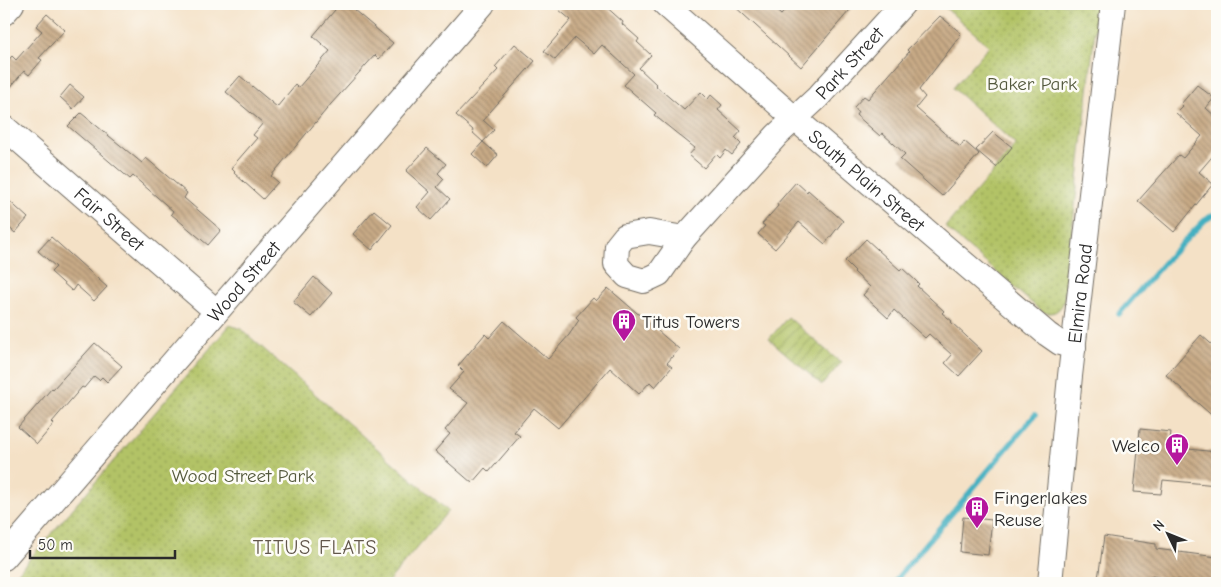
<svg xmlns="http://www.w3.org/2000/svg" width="1221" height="587" viewBox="0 0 1221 587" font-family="'Comic Neue',sans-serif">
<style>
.park{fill:url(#park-dots);stroke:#6e7748}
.garden{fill:url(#garden-furrows);stroke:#6e7748}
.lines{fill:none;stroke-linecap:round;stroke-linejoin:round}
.stream{stroke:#44b0c1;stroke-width:5.5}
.building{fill:url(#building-back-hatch)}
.minor-casing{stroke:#716b61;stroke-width:26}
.minor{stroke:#fff;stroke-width:24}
.labels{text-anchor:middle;stroke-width:5;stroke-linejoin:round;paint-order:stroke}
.street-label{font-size:19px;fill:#2b2b2b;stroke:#fdfcf7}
.park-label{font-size:19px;fill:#54593d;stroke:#fdfcf7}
.poi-label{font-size:19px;fill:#2b2b2b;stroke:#fdfcf7;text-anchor:start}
.neighbourhood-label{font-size:20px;letter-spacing:1px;fill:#62574b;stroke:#fdfcf7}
</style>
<defs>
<pattern id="park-dots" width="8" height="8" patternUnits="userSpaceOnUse" patternTransform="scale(1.25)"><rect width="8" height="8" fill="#b2c366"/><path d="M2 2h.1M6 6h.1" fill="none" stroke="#919f54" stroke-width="1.8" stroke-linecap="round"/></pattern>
<pattern id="garden-furrows" width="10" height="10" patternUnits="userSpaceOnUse" patternTransform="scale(1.25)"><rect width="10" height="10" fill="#b2c366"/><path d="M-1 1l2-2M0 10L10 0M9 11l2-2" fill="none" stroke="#919f54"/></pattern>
<pattern id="building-back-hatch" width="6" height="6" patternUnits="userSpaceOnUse" patternTransform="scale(1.25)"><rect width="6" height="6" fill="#c8aa86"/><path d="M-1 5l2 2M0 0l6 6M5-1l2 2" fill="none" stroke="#a38b6e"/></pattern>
</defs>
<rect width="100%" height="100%" fill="#fdfcf7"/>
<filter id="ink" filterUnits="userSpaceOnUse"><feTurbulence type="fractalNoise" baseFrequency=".02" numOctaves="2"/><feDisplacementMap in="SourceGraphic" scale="10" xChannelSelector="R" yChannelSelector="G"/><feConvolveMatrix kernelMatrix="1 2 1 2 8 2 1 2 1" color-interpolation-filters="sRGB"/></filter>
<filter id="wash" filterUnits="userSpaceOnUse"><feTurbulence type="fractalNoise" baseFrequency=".0096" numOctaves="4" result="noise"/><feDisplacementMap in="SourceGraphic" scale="20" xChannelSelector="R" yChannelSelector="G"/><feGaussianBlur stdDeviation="1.12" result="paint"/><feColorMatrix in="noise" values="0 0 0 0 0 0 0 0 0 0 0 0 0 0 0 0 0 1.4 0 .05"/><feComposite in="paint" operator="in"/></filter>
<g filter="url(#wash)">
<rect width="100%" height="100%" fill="#f4e1c6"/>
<g class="park">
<path d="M941 4H1098L1064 301C1060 312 1052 315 1042 312L945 227 1016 145 953 88 989 46Z"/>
<path d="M230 325 241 329 448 511 387 583H9Z"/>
</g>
<path class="garden" d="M788 317 841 363 822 385 769 339Z"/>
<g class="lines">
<g class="stream">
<path d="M1119 314 1168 258 1205 220 1217 213"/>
<path d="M893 583 1035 415"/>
</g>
</g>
<g id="blocks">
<g class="building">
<path d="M340 4H347L393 43 379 59 375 55 331 104 271 176 278 182 263 199 234 173 235 172 231 168 257 138 253 135 263 123 226 92 240 76 277 107 295 85 298 88 330 51 313 36Z"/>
<path d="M552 4H603L623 22 622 24 639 39 637 42 651 55 639 68 657 85 656 86 684 110 701 92 708 99 711 95 722 105 718 110 741 131 735 138 741 144 732 155 726 150 720 158 716 154 704 168 689 155 695 148 654 115 656 113 624 85 634 74 602 45 594 54 575 38 555 60 544 51 571 20Z"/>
<path d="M732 4H769L781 15 791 4H855L801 67Z"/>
<path d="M47 14 65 30 39 58 42 60 29 75 24 71 4 95V65L12 56 16 60 42 31 36 26Z"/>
<path d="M940 16 961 33 959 35 960 36 919 90 925 97 916 108 960 147 964 141 979 154 942 196 900 159 905 154 882 133 880 136 856 115 858 112 854 107 864 96 868 99 909 52 907 50Z"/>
<path d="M515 44 535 61 483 120 494 130 483 142 498 155 487 168 472 154 483 142 472 132 473 130 456 115 498 70 495 67Z"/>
<path d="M70 85 84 97 73 109 60 97Z"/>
<path d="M1197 85 1214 98 1206 108 1217 118V151L1199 172 1213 184 1174 232 1138 201 1179 155 1183 158 1202 136 1176 113 1183 106 1181 104Z"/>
<path d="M81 113 142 163 146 158 187 193 184 198 221 230 208 245 171 214 173 211 133 176 130 179 68 126Z"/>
<path d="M993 132 1012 147 996 167 976 150Z"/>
<path d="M427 148 446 164 438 173 444 179 437 187 450 199 431 220 417 207 430 192 406 171Z"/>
<path d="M796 182 807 192 808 190 843 221 825 244 799 222 775 249 758 234 765 226 762 224 778 206 777 204Z"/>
<path d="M4 196 28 218 15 233 4 223Z"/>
<path d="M374 210 392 225 372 250 353 234Z"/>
<path d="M51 237 107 287 94 301 76 285 72 291 51 272 56 267 38 251Z"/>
<path d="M866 239 900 270 902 268 915 280 919 284 917 286 944 311 942 313 952 321 951 322 982 351 959 376 945 363 952 355 929 334 925 338 894 310 888 318 863 295 870 287 854 272 855 271 845 261Z"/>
<path d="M314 277 332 293 311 317 293 302Z"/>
<path d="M608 288 679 349 667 363 672 367 655 387 650 382 639 394 610 368 558 428 534 408 514 432 520 436 489 472 485 468 472 483 435 451 450 434 445 430 468 403 449 389 464 372 458 366 485 334 489 338 504 321 548 359 569 335 579 320 576 317 593 298 596 301Z"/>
<path d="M1201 335 1217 349V420L1166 375Z"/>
<path d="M95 343 122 366 107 382 102 377 99 380 94 376 84 388 82 387 52 422 54 424 37 444 18 427 52 388 53 389Z"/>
<path d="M1140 429 1171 432 1169 447 1217 452V485L1163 480 1161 494 1134 492Z"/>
<path d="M963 517 992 520 988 555 960 552Z"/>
<path d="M1104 536 1156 544V549L1217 557V583H1200L1151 576 1150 583H1129L1098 579Z"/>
</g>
</g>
</g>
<g filter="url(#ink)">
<use href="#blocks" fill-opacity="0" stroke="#716b61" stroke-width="1"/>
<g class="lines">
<g class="minor-casing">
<g id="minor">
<path id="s1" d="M665 4 794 118 1047 334 1060 343 1074 347"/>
<path d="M4 13 12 4"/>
<path id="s2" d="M4 127 216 311"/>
<path d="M649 232 684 238 659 274 644 281 627 276 616 264 617 246 625 236Z"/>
<path id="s3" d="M684 238 777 135 817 98 903 4"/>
<path id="s4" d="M4 558C163 373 324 190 483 4"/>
<path id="s5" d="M1050 583 1070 376 1113 4"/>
</g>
</g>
<use href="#minor" class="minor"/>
</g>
</g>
<defs>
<g id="building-pin" transform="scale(1.25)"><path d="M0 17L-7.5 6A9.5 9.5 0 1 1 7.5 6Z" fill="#b5179e" stroke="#fdfcf7"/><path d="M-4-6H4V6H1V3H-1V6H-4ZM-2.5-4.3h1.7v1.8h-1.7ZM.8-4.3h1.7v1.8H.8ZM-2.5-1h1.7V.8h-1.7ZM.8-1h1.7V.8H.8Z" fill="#fff"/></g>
</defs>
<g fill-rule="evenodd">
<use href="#building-pin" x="624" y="321"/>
<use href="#building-pin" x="1177" y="445"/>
<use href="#building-pin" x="977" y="508"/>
</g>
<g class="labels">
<g class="street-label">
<text dy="7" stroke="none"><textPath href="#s3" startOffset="241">Park Street</textPath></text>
<text dy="7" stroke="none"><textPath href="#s1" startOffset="268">South Plain Street</textPath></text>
<text dy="7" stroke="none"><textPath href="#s2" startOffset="140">Fair Street</textPath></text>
<text dy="7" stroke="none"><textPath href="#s4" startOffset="366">Wood Street</textPath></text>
<text dy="7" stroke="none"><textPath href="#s5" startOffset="291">Elmira Road</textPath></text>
</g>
<g class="park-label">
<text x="1032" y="90">Baker Park</text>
<text x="243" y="482">Wood Street Park</text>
</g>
<g class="poi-label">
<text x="642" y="328">Titus Towers</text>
<text x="1160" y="452" text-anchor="end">Welco</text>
<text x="994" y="504">Fingerlakes<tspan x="994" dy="22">Reuse</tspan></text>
</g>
<g class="neighbourhood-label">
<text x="315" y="554">TITUS FLATS</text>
</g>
</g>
<rect width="1221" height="587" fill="none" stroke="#fdfcf7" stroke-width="20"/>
<g transform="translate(1168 534) rotate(313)" stroke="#fdfcf7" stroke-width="4" paint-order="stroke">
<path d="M0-4L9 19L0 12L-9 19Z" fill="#2b2b2b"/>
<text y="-8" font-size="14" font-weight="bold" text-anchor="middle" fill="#2b2b2b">N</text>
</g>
<path d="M30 550v8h145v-8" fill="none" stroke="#2b2b2b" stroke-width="2.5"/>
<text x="38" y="550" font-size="15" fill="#2b2b2b" stroke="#fdfcf7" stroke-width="4" paint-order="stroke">50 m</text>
</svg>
